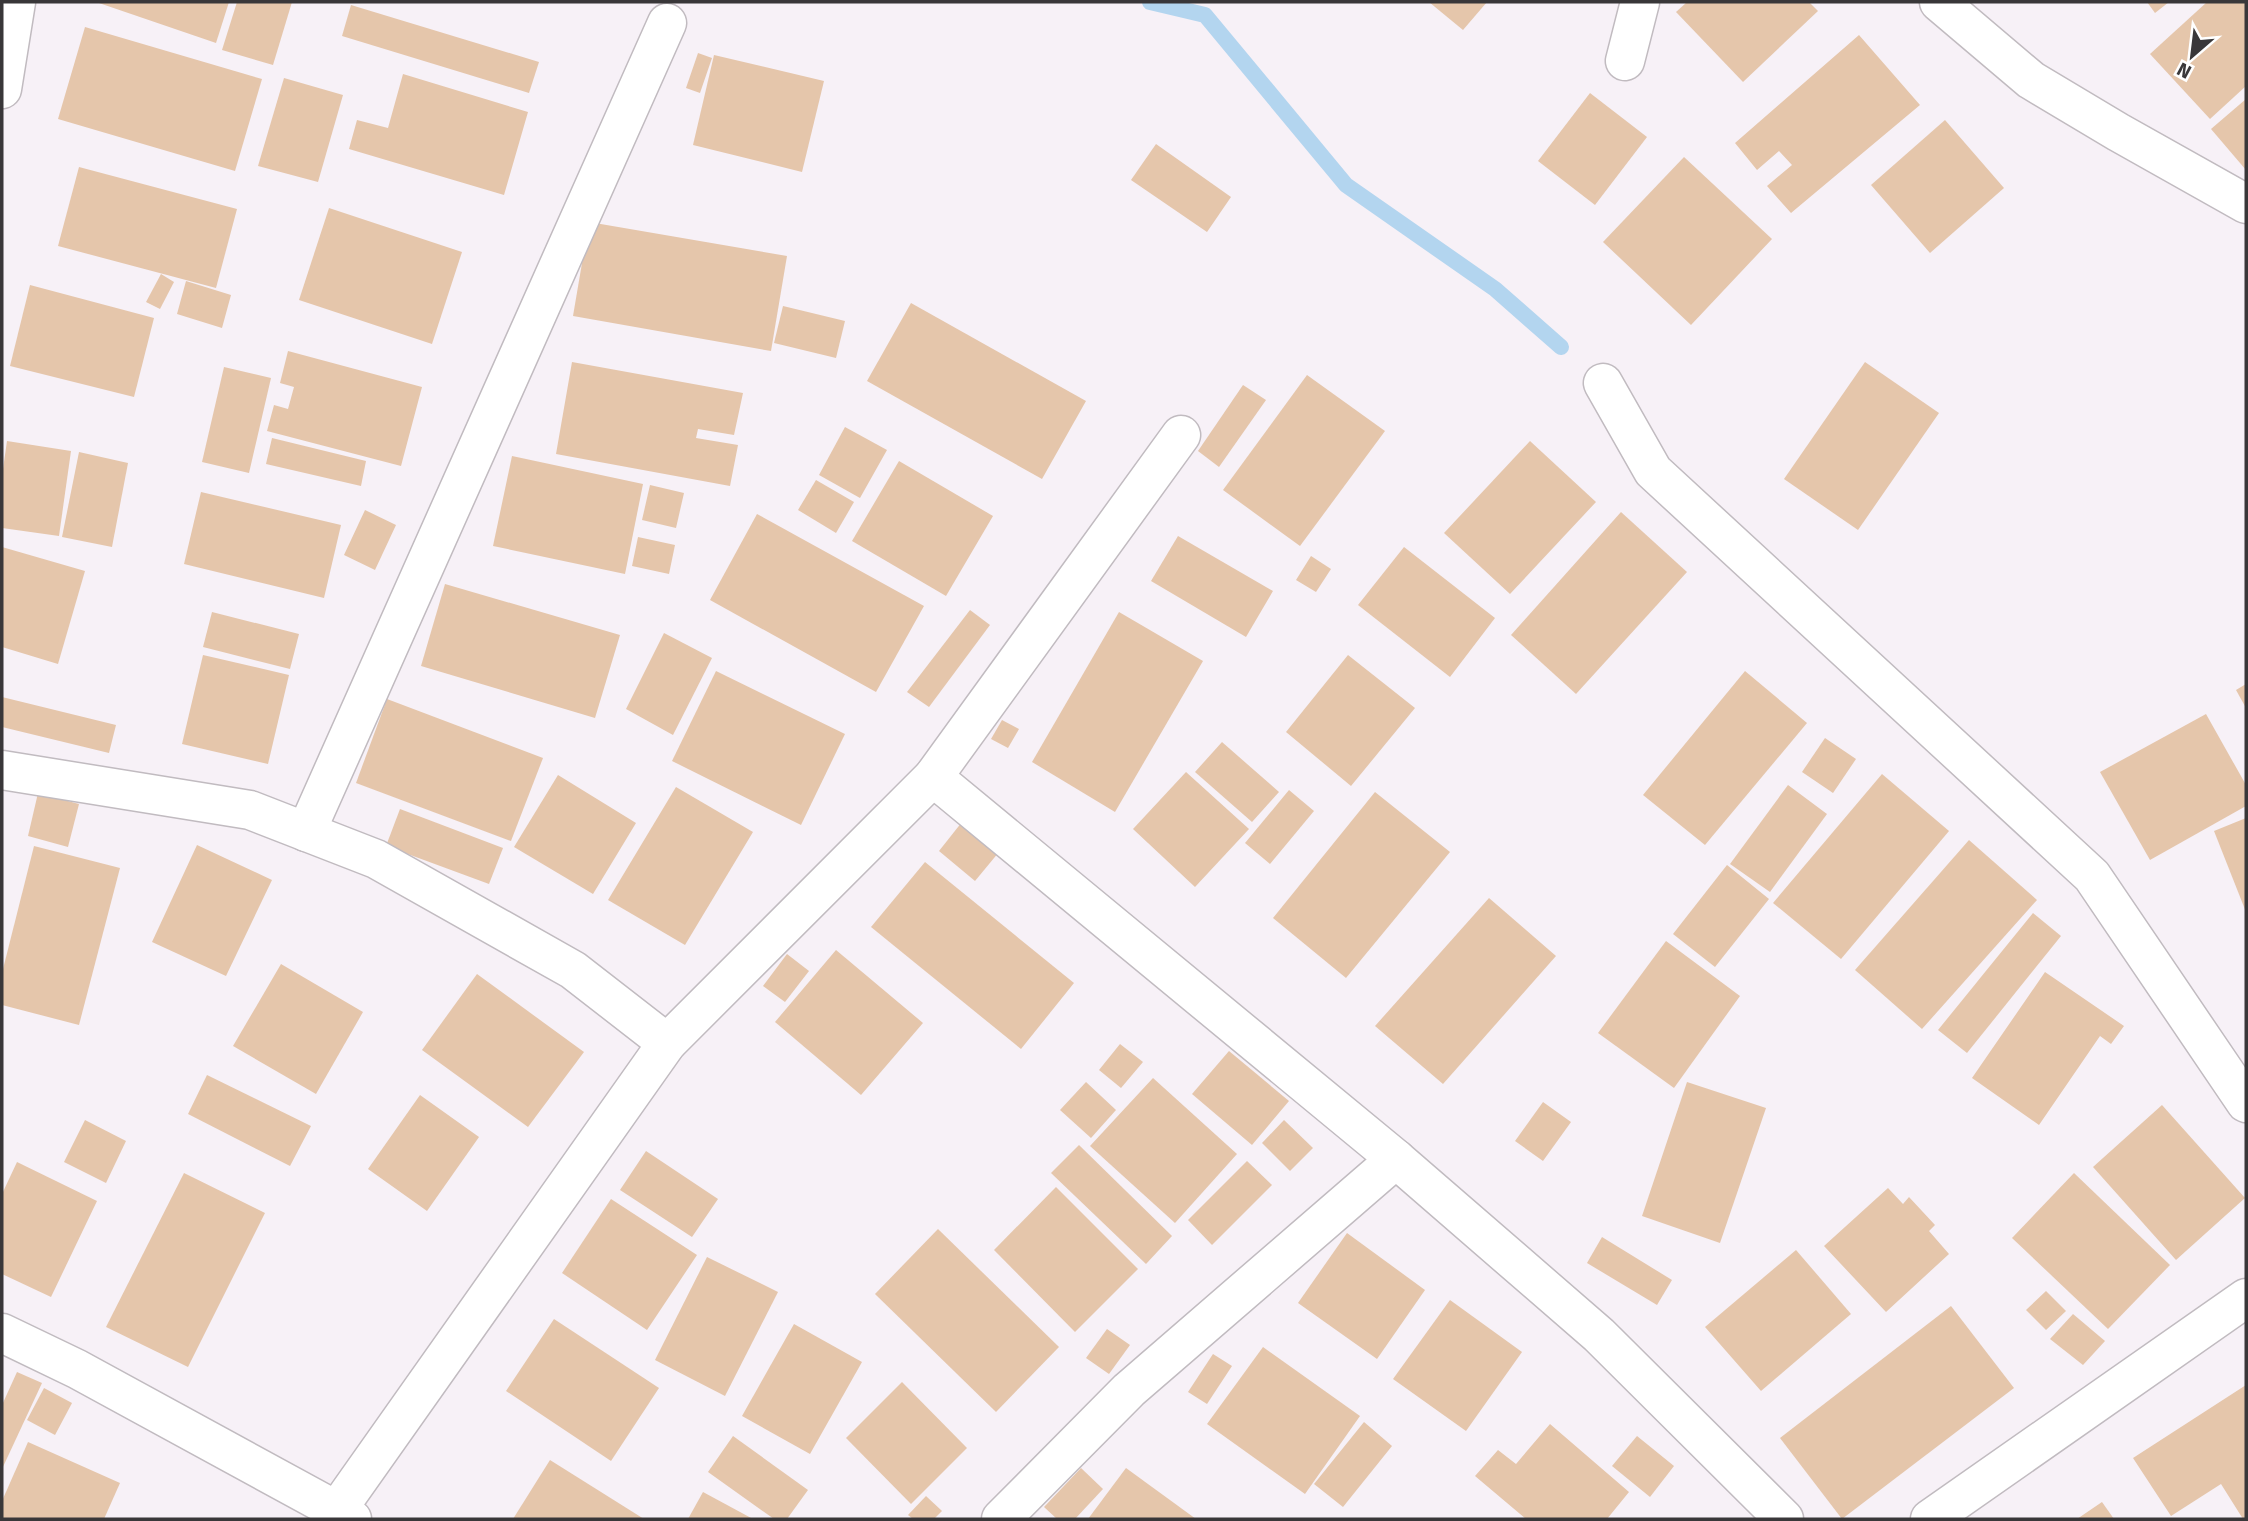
<svg xmlns="http://www.w3.org/2000/svg" width="2248" height="1521" viewBox="0 0 2248 1521" font-family="'Fira Sans',sans-serif">
<style>
.lines{fill:none;stroke-linecap:round;stroke-linejoin:round}
.stream{stroke:#b3d5ef;stroke-width:16}
.building{fill:#e5c6ab}
.minor-casing{stroke:#c1bbc0;stroke-width:41}
.minor{stroke:#fff;stroke-width:38}
</style>
<rect width="100%" height="100%" fill="#f7f1f7"/>
<g class="lines">
<path class="stream" d="M1150 2 1205 15 1346 185 1495 289 1561 347"/>
</g>
<g class="building">
<path d="M96 2H229L216 43Z"/>
<path d="M237 2H292L273 65 222 50Z"/>
<path d="M1429 2H1487L1463 30Z"/>
<path d="M1687 2H1809L1818 11 1743 82 1676 12Z"/>
<path d="M2147 2H2169L2155 13Z"/>
<path d="M2207 2H2246V86L2210 119 2150 54Z"/>
<path d="M351 5 539 62 529 93 342 36Z"/>
<path d="M85 27 262 79 235 171 58 119Z"/>
<path d="M1859 35 1920 105 1791 213 1767 186 1792 165 1779 151 1757 170 1735 143Z"/>
<path d="M698 53 712 58 700 93 686 88Z"/>
<path d="M714 55 824 81 802 172 693 145Z"/>
<path d="M403 74 528 112 504 195 349 149 357 120 388 128Z"/>
<path d="M284 78 343 95 318 182 258 166Z"/>
<path d="M1590 93 1647 137 1595 205 1538 161Z"/>
<path d="M2246 99V170L2211 129Z"/>
<path d="M1945 120 2004 188 1930 253 1871 185Z"/>
<path d="M1156 144 1231 197 1207 232 1131 180Z"/>
<path d="M1684 157 1772 239 1691 325 1603 242Z"/>
<path d="M79 167 237 209 216 288 58 246Z"/>
<path d="M329 208 462 252 432 344 299 300Z"/>
<path d="M589 222 787 256 771 351 573 316Z"/>
<path d="M161 274 174 282 160 309 146 302Z"/>
<path d="M186 281 231 295 222 328 177 314Z"/>
<path d="M30 285 154 318 134 397 10 366Z"/>
<path d="M911 303 1086 401 1042 479 867 381Z"/>
<path d="M783 306 845 321 836 358 774 343Z"/>
<path d="M288 351 422 387 401 466 267 431 274 405 288 409 294 387 280 383Z"/>
<path d="M572 362 743 393 734 435 698 429 696 438 738 445 730 486 556 454Z"/>
<path d="M1865 362 1939 413 1858 530 1784 479Z"/>
<path d="M224 367 271 378 249 473 202 462Z"/>
<path d="M1307 375 1385 431 1300 546 1223 490Z"/>
<path d="M1243 385 1266 400 1219 467 1198 451Z"/>
<path d="M845 427 887 450 860 498 819 475Z"/>
<path d="M272 438 366 461 361 486 266 464Z"/>
<path d="M7 441 71 451 59 536 2 528V476Z"/>
<path d="M1530 441 1596 502 1510 594 1444 533Z"/>
<path d="M79 452 128 463 112 547 62 537Z"/>
<path d="M512 456 643 484 625 574 493 546Z"/>
<path d="M899 461 993 516 946 596 852 541Z"/>
<path d="M816 480 854 502 836 533 798 510Z"/>
<path d="M650 485 684 493 676 528 642 520Z"/>
<path d="M201 492 341 525 324 598 184 564Z"/>
<path d="M365 510 396 525 375 570 344 555Z"/>
<path d="M1621 512 1687 572 1576 694 1511 635Z"/>
<path d="M757 514 924 606 876 692 710 600Z"/>
<path d="M1178 536 1273 591 1246 637 1151 581Z"/>
<path d="M638 537 675 545 669 574 632 566Z"/>
<path d="M2 547 85 571 58 664 2 647Z"/>
<path d="M1404 547 1495 618 1450 677 1358 605Z"/>
<path d="M1311 556 1331 569 1316 592 1296 580Z"/>
<path d="M445 584 620 635 595 718 421 666Z"/>
<path d="M970 610 990 625 929 707 907 692Z"/>
<path d="M212 612 299 634 290 669 203 647Z"/>
<path d="M1119 612 1203 661 1115 812 1032 762Z"/>
<path d="M664 633 712 658 673 735 626 709Z"/>
<path d="M203 655 289 675 268 764 182 744Z"/>
<path d="M1348 655 1415 708 1351 786 1286 732Z"/>
<path d="M716 671 845 734 801 825 672 761Z"/>
<path d="M1745 671 1807 723 1705 845 1643 795Z"/>
<path d="M2246 684V708L2236 690Z"/>
<path d="M2 697 116 725 109 753 2 727Z"/>
<path d="M387 699 543 758 511 841 356 783Z"/>
<path d="M2206 714 2246 785V806L2150 860 2100 772Z"/>
<path d="M1002 720 1019 729 1008 748 991 739Z"/>
<path d="M1825 738 1856 759 1833 793 1802 772Z"/>
<path d="M1222 742 1279 792 1252 822 1195 772Z"/>
<path d="M1186 772 1249 829 1195 887 1133 829Z"/>
<path d="M1882 774 1949 831 1841 959 1773 903Z"/>
<path d="M558 775 636 823 593 894 514 847Z"/>
<path d="M1788 785 1827 814 1770 892 1730 864Z"/>
<path d="M676 787 753 832 685 945 608 900Z"/>
<path d="M1289 790 1314 811 1270 864 1245 843Z"/>
<path d="M1375 792 1450 852 1346 978 1273 918Z"/>
<path d="M38 793 79 804 68 847 28 836Z"/>
<path d="M400 809 503 848 489 884 386 846Z"/>
<path d="M2246 818V912L2214 831Z"/>
<path d="M962 822 999 852 975 881 939 851Z"/>
<path d="M1969 840 2037 900 1922 1029 1855 970Z"/>
<path d="M197 845 272 880 226 976 152 942Z"/>
<path d="M34 846 120 868 79 1025 2 1005V973Z"/>
<path d="M925 862 1074 983 1021 1049 871 927Z"/>
<path d="M1727 865 1769 899 1715 967 1673 934Z"/>
<path d="M1489 898 1556 956 1443 1084 1375 1026Z"/>
<path d="M2033 913 2061 936 1967 1053 1938 1030Z"/>
<path d="M1666 941 1740 996 1674 1088 1598 1033Z"/>
<path d="M836 950 923 1023 861 1095 775 1022Z"/>
<path d="M787 954 809 971 785 1002 763 986Z"/>
<path d="M281 964 363 1012 316 1094 233 1046Z"/>
<path d="M2045 972 2124 1026 2111 1044 2100 1036 2039 1125 1972 1078Z"/>
<path d="M477 974 584 1052 528 1127 422 1050Z"/>
<path d="M1120 1044 1143 1062 1121 1088 1099 1070Z"/>
<path d="M1229 1051 1289 1101 1252 1145 1192 1094Z"/>
<path d="M207 1075 311 1126 290 1166 188 1114Z"/>
<path d="M1153 1078 1237 1154 1175 1223 1090 1146Z"/>
<path d="M1086 1082 1116 1110 1091 1138 1060 1110Z"/>
<path d="M1687 1082 1766 1108 1720 1243 1642 1216Z"/>
<path d="M420 1095 479 1137 427 1211 368 1169Z"/>
<path d="M1543 1102 1571 1122 1543 1161 1515 1141Z"/>
<path d="M2162 1105 2245 1198 2176 1260 2093 1167Z"/>
<path d="M85 1120 126 1141 106 1183 64 1162Z"/>
<path d="M1284 1120 1313 1148 1290 1171 1262 1143Z"/>
<path d="M1079 1145 1172 1236 1146 1264 1051 1173Z"/>
<path d="M646 1151 718 1199 692 1237 620 1190Z"/>
<path d="M1247 1161 1272 1185 1212 1245 1188 1220Z"/>
<path d="M17 1162 97 1201 51 1297 2 1274V1194Z"/>
<path d="M184 1173 265 1213 188 1367 106 1327Z"/>
<path d="M2074 1173 2170 1265 2108 1329 2012 1238Z"/>
<path d="M1056 1187 1138 1269 1075 1332 994 1250Z"/>
<path d="M1888 1188 1903 1204 1909 1197 1935 1225 1929 1231 1949 1254 1886 1312 1824 1246Z"/>
<path d="M611 1199 697 1255 647 1330 562 1273Z"/>
<path d="M938 1229 1059 1347 996 1412 875 1294Z"/>
<path d="M1347 1233 1425 1290 1377 1359 1298 1303Z"/>
<path d="M1602 1237 1672 1280 1657 1305 1587 1263Z"/>
<path d="M1796 1250 1851 1314 1761 1391 1705 1327Z"/>
<path d="M707 1257 778 1292 725 1396 655 1360Z"/>
<path d="M2046 1291 2066 1311 2046 1330 2026 1310Z"/>
<path d="M1450 1300 1522 1352 1466 1431 1393 1379Z"/>
<path d="M1951 1306 2014 1388 1842 1519 1780 1438Z"/>
<path d="M2073 1314 2105 1341 2083 1365 2050 1339Z"/>
<path d="M554 1319 659 1388 611 1461 506 1391Z"/>
<path d="M794 1324 862 1362 810 1454 742 1416Z"/>
<path d="M1107 1329 1130 1345 1109 1374 1086 1358Z"/>
<path d="M1263 1347 1360 1416 1305 1494 1207 1424Z"/>
<path d="M1213 1354 1232 1366 1207 1404 1188 1392Z"/>
<path d="M17 1372 42 1383 2 1469V1405Z"/>
<path d="M902 1382 967 1448 911 1504 846 1438Z"/>
<path d="M2246 1385V1519H2243L2221 1484 2171 1516 2133 1458Z"/>
<path d="M44 1388 72 1403 55 1435 27 1420Z"/>
<path d="M1364 1422 1392 1446 1343 1507 1314 1484Z"/>
<path d="M1550 1424 1629 1492 1607 1519H1526L1475 1476 1498 1450 1516 1464Z"/>
<path d="M733 1436 808 1490 787 1519H774L708 1472Z"/>
<path d="M1637 1436 1674 1466 1650 1497 1612 1466Z"/>
<path d="M28 1442 120 1483 104 1519H2V1501Z"/>
<path d="M550 1460 644 1519H513Z"/>
<path d="M1081 1468 1103 1489 1075 1519H1057L1044 1507Z"/>
<path d="M1126 1468 1196 1519H1088Z"/>
<path d="M703 1492 753 1519H688Z"/>
<path d="M926 1496 942 1511 934 1519H913L908 1515Z"/>
<path d="M2102 1502 2114 1519H2077Z"/>
</g>
<g class="lines">
<g class="minor-casing">
<g id="minor">
<path d="M1939 2 2031 80 2118 132 2246 204"/>
<path d="M1625 61 1640 2"/>
<path d="M2 89 16 2"/>
<path d="M1603 383 1653 471 2092 876 2246 1103"/>
<path d="M2 770 250 810 376 859 573 970 667 1043"/>
<path d="M933 777 1396 1159 1599 1335 1784 1519"/>
<path d="M306 832 667 23"/>
<path d="M2 1333 77 1369 352 1519"/>
<path d="M337 1510 667 1043 933 777 1181 435"/>
<path d="M1001 1519 1129 1390 1396 1159"/>
<path d="M1930 1519 2246 1298"/>
</g>
</g>
<use href="#minor" class="minor"/>
</g>
<rect width="2248" height="1521" fill="none" stroke="#393739" stroke-width="7"/>
<g transform="translate(2192 56) rotate(208)" stroke="#ffffff" stroke-width="5" paint-order="stroke">
<path d="M0-5L12 26L0 18L-12 26Z" fill="#393739"/>
<text y="-10" font-size="19" font-weight="bold" text-anchor="middle" fill="#393739">N</text>
</g>
</svg>
